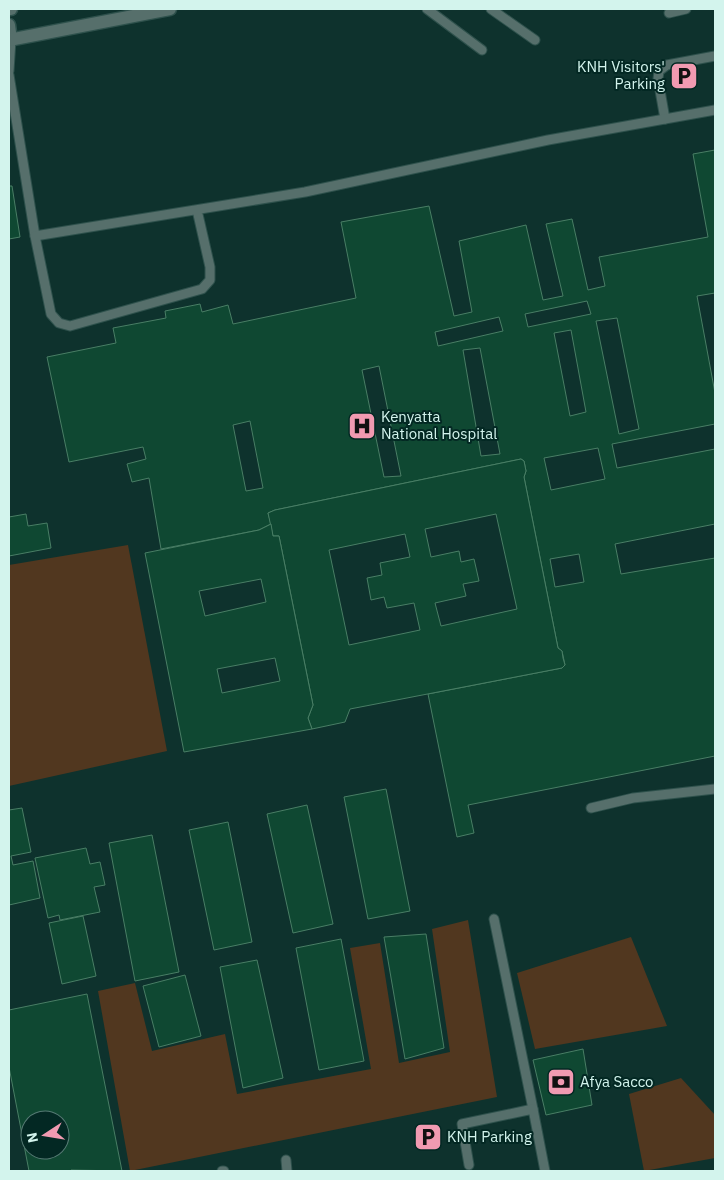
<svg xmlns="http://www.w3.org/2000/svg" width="724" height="1180" viewBox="0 0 724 1180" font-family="'IBM Plex Sans',sans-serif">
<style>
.green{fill:#51371f}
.building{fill:#0f4832;stroke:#497e65;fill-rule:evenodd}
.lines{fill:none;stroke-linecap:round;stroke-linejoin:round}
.service-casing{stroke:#2e514c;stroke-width:11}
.minor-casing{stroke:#2e514c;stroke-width:15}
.tertiary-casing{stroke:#2e514c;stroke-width:15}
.service{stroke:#566f6b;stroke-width:9}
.minor{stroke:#566f6b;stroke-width:12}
.tertiary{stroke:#566f6b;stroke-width:12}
.labels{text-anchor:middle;stroke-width:4;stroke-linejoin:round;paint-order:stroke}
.poi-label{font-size:15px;fill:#d3f4ed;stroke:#032823;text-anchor:start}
</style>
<rect width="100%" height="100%" fill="#0e322d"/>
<g class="green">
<path d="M128 545 167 751 9 786V565Z"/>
<path d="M468 920 497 1097 130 1171 98 991 135 983 152 1051 225 1034 237 1094 371 1069 350 948 380 943 399 1063 450 1052 432 929Z"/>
<path d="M631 937 667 1026 535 1049 517 973Z"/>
<path d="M681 1078 715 1115V1158L644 1171 629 1094Z"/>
</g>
<g class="building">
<path d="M715 150V293L697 296 715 393V424L612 444 617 468 715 449V524L615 544 621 574 715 558V756L468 805 474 833 457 837 428 694 562 668 565 665 562 651 558 648 524 477 526 471 524 461 521 459 275 510 268 513 271 524 259 530 161 549 149 478 132 482 127 464 146 459 143 447 69 462 47 357 116 343 113 328 166 318 165 311 200 304 202 312 228 305 233 324 356 298 341 222 429 206 454 316 472 312 459 241 526 225 543 300 563 296 546 224 572 219 588 290 605 286 599 257 708 237 693 154ZM587 301 591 314 528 327 525 314ZM499 317 503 331 438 346 435 332ZM617 318 639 429 619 434 596 321ZM571 330 586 412 570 416 554 333ZM480 348 500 454 481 456 463 350ZM379 366 401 476 384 477 362 370ZM250 421 263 488 246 491 233 425ZM598 448 605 479 551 490 544 458ZM579 554 584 582 555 587 550 559Z"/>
<path d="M9 186H12L20 237 9 239Z"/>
<path d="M521 459 524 461 526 471 524 477 558 648 562 651 563 658 565 665 562 668 350 709 345 722 312 729 308 718 313 705 279 536H273L268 513 275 510ZM496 514 517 609 441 626 435 603 466 596 463 584 479 581 474 559 461 562 459 551 431 557 425 529ZM405 534 410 557 380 563 382 575 367 578 371 600 384 597 387 608 414 603 420 630 349 645 329 550Z"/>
<path d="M26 514 28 526 47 523 51 548 9 556V517Z"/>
<path d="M271 524 273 536H279L313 705 308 718 312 729 184 752 145 553 259 530ZM261 579 266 602 205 616 199 591ZM275 658 280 681 222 693 217 669Z"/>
<path d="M386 789 410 911 368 919 344 797Z"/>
<path d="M307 805 333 924 293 933 267 814Z"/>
<path d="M22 808 31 852 11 856 13 865 33 861 40 898 9 905V810Z"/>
<path d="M228 822 252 942 214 950 189 830Z"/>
<path d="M152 835 179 972 135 981 109 843Z"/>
<path d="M86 848 90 864 100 862 105 885 94 887 100 912 60 920 59 915 48 918 35 858Z"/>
<path d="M83 916 96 976 62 984 49 923Z"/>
<path d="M426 934 444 1048 405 1059 384 937Z"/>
<path d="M341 939 364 1061 319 1070 296 948Z"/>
<path d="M257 960 283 1078 243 1088 220 967Z"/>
<path d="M185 975 201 1036 159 1047 143 986Z"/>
<path d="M87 994 122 1171 71 1170V1171H29L9 1067V1010ZM30 1120H60V1150H30Z"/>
<path d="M583 1049 592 1105 546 1115 533 1060Z"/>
</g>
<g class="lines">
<g class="service-casing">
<g id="service">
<path d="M427 9 482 50"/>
<path d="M491 9 535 40"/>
<path d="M669 13 686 9"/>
<path d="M9 71 11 40"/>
<path d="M9 75 35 236"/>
<path d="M665 119 658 79 659 71 667 65 715 56"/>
<path d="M197 210 210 267V280L202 289 70 326 59 323 51 314 35 236 305 192 548 140 715 110"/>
<path d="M591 808 633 798 715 789"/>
<path d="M494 919 533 1109"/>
<path d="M286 1160 287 1171"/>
<path d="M469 1165 462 1124 533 1109 545 1171"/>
<path d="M222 1171H224"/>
</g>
</g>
<g class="minor-casing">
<path id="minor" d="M9 25 11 40"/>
</g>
<g class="tertiary-casing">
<g id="tertiary">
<path d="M9 9H11"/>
<path d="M9 40 170 9"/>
</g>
</g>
<use href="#service" class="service"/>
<use href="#minor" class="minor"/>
<use href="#tertiary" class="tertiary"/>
</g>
<defs>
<g id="parking-square" transform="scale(1.4375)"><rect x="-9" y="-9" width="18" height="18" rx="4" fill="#f19ab1" stroke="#032823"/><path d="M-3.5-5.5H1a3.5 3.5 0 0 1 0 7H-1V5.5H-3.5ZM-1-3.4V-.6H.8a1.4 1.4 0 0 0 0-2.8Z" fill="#111"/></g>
<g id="hospital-square" transform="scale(1.4375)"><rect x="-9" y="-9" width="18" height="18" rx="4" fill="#f19ab1" stroke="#032823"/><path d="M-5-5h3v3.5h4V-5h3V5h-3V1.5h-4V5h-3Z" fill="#111"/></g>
<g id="bank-square" transform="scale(1.4375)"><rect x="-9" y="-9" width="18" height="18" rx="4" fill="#f19ab1" stroke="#032823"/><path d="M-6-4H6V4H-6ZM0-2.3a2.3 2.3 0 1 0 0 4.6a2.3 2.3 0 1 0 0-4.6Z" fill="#111"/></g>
</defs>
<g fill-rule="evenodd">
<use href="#parking-square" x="684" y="76"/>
<use href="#hospital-square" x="362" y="426"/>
<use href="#bank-square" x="561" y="1082"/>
<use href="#parking-square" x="428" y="1137"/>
</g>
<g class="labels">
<g class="poi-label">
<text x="665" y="72" text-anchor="end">KNH Visitors'<tspan x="665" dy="17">Parking</tspan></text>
<text x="381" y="422">Kenyatta<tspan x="381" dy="17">National Hospital</tspan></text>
<text x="580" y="1087">Afya Sacco</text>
<text x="447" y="1142">KNH Parking</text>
</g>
</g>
<rect width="724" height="1180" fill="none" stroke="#d3f4ed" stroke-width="20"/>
<g transform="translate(45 1135) rotate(258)"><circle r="24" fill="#032823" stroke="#567a74"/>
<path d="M0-4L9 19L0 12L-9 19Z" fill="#f19ab1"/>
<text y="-8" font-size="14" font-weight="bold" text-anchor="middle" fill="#d3f4ed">N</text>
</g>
</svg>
